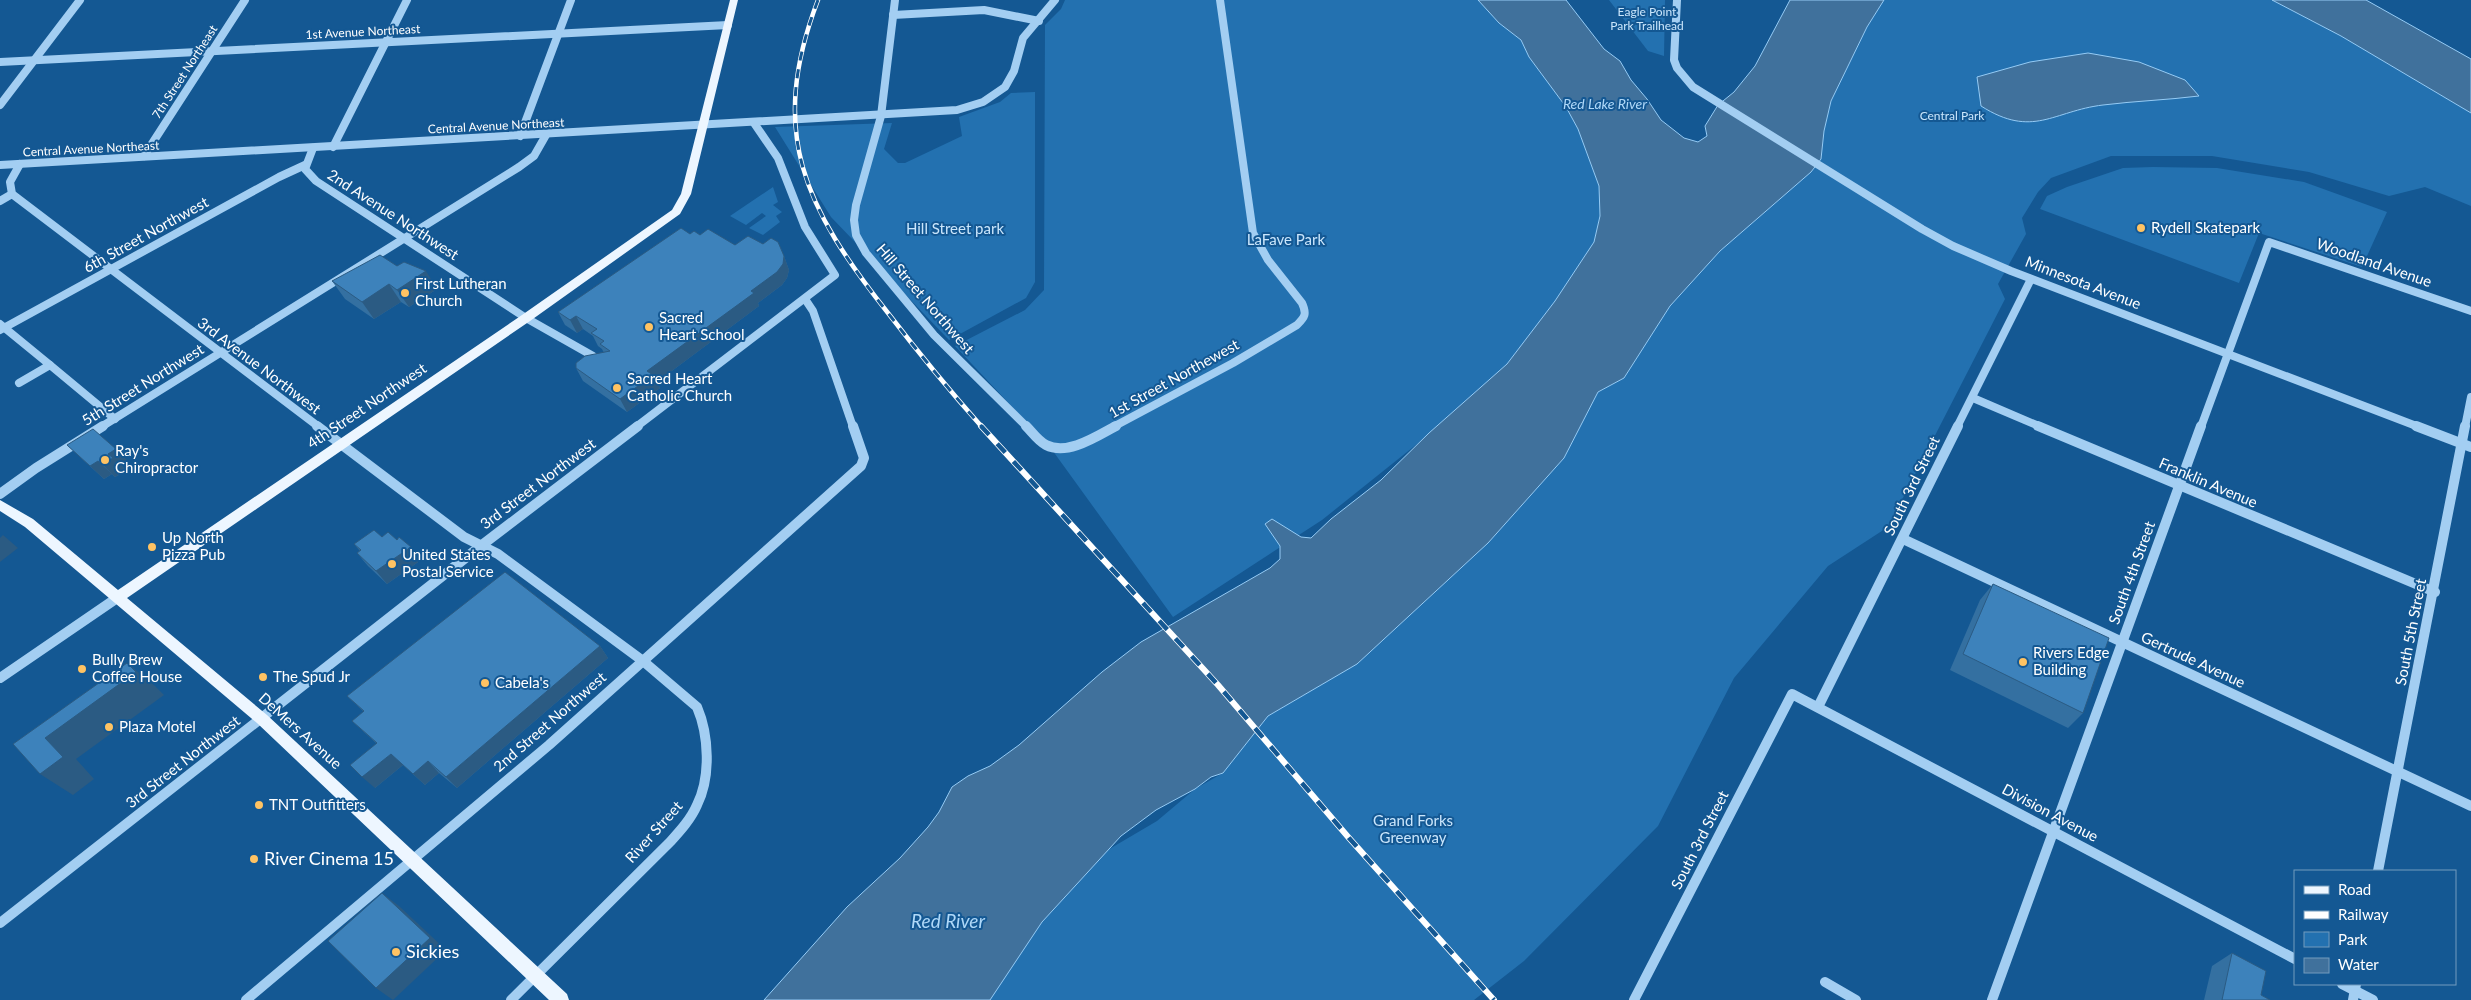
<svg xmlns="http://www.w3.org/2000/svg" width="2471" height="1000" viewBox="0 0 2471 1000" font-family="Lato,sans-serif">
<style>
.green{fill:#2371b0}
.water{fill:#40719c;stroke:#95cbf5}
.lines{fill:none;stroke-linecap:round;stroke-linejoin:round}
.minor-far1{stroke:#a3cef2;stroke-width:8}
.minor{stroke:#a3cef2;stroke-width:10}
.major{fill:#edf6ff;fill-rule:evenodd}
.rail-far1-casing{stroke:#fff;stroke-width:4.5}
.rail-casing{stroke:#fff;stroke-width:6}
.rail-far1{stroke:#145893;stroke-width:3;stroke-dasharray:9;stroke-linecap:butt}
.rail{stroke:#145893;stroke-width:4.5;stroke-dasharray:12;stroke-linecap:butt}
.wall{fill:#3470a1}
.shaded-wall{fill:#2b5b83}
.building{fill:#3d82bb;stroke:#2b5b83}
.poi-dot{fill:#ffc363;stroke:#145893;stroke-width:2}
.labels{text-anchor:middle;stroke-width:4;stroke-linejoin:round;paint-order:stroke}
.far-park-label{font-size:12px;fill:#cae6fc;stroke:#145893}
.far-street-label{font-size:12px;fill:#fff;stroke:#145893}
.far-water-label{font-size:14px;font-style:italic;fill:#afd8f8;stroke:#145893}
.street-label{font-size:15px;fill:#fff;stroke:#145893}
.poi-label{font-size:15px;fill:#fff;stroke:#145893;text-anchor:start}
.park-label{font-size:15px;fill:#cae6fc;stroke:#145893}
.near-poi-label{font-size:18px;fill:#fff;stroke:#145893;text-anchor:start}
.near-water-label{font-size:19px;font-style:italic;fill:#afd8f8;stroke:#145893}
</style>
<rect width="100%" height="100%" fill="#145893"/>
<g class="green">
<path d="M1065 0H1478L1499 23 1521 40 1529 57 1566 107 1578 129 1599 186 1600 216 1594 242 1555 301 1507 364 1417 444 1322 520 1173 617 1050 447 955 346 1025 310 1044 290 1045 25 1061 9Z"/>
<path d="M1609 0H1665L1664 56 1648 51Z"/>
<path d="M1884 0H2272L2341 36 2471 113V206L2425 187 2389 196 2309 172 2212 156H2111L2051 178 2038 192 2022 218 2026 234 1998 284 2005 299 1888 527 1828 566 1734 678 1658 826 1524 961 1474 1000H989L1042 922 1106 851 1157 821 1195 789 1223 773 1268 716 1357 664 1488 543 1564 458 1598 392 1624 378 1670 306 1720 251 1811 172 1821 159 1824 131 1831 101 1867 27Z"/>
<path d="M1035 92V282L1026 298 949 340 831 217 775 127 892 123 884 149 898 163H905L962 136 959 117 1000 102 1011 93Z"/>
<path d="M2153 167 2217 168 2304 182 2387 212 2362 267 2259 233 2239 283 2040 209 2047 196 2067 187 2123 168Z"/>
<path d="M773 187 778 202 773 205 782 212 776 216 780 222 763 235 749 228 766 216 762 213 746 225 730 216Z"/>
</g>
<g class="water">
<path d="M1478 0H1566L1604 49 1620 61 1631 80 1647 99 1661 120 1684 138 1698 142 1707 136 1705 126 1718 105 1734 92 1755 66 1790 0H1884L1867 27 1831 101 1824 131 1821 159 1811 172 1720 251 1670 306 1624 378 1598 392 1564 458 1488 543 1357 664 1268 716 1223 773 1211 777 1195 789 1156 810 1121 836 1042 922 990 1000H764L847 907 900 858 928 827 939 812 952 787 968 776 990 766 1019 745 1102 672 1141 642 1270 568 1280 559V546L1265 524 1272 519 1301 537 1311 538 1331 519 1381 480 1429 433 1507 364 1555 301 1594 242 1600 216 1599 186 1578 129 1566 107 1529 57 1521 40 1499 23Z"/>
<path d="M2272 0H2366L2471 59V113L2341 36Z"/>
<path d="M2088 53 2139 62 2185 80 2199 96C2167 100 2135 101 2103 105 2053 111 2033 139 1981 106L1977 77 2030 62Z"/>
</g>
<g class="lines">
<g class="minor-far1">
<path d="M895 0 881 116 856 205 854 220 856 235 866 253 934 335 1027 427"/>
<path d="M1677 0 1674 60 1677 68 1693 87 1922 229 1953 246 2011 271 2419 427"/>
<path d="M893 15 984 10 1039 21"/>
<path d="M0 62 728 25"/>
<path d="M0 105 80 0"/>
<path d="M520 136 571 0"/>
<path d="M333 147 407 0"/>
<path d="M313 148 305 169 316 181 526 318 593 356"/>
<path d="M144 156 245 0"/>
<path d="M20 164 10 182 12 194 319 427"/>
<path d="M0 165 957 110 983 102 1005 87 1014 71 1023 38 1055 0"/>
<path d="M0 201 12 194"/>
<path d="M805 299 813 311 853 427"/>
<path d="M0 324 50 365 19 383"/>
<path d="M0 330 279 177 305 165"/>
<path d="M50 365 115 419"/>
<path d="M1973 398 2041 427"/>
<path d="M101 427 519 167 534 156 546 135"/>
<path d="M636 427 835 275 805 227 778 158 754 123"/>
<path d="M1113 427 1233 363 1297 325C1305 317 1307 314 1302 303L1268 260 1253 233 1220 0"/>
<path d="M1957 427 2031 279"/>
<path d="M2201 427 2269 242 2471 311"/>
<path d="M2465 427 2471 397"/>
</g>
<g class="minor">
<path d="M317 426 464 537 498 554 643 661 697 707C709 735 711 777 697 805 691 819 680 831 670 842L511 1000"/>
<path d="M1026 426C1032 432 1038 441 1046 445 1068 456 1097 436 1116 426"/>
<path d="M2038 426 2435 592"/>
<path d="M2416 426 2471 447"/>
<path d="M0 494 36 468 103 426"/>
<path d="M1903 539 2471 806"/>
<path d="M0 678 117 598"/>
<path d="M1818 707 1958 426"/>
<path d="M2378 871 2465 426"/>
<path d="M0 923 482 545 638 426"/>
<path d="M1825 982 1856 1000"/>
<path d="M2342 984 2373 1000"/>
<path d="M246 1000 549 745 861 466 864 458 853 426"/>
<path d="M1634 1000 1792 694 2295 959"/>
<path d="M1992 1000 2201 426"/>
<path d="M2353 1000 2356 984"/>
</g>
<path class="major" d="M730 0H738L691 194 680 214 530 321 127 598 267 715 567 994 569 1000H549L257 723 25 527 0 511V500L33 519 118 590 522 315 672 210 681 194Z"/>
<g class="rail-far1-casing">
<path id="rail-far1" d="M818 0C767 133 805 208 888 313 918 352 949 390 982 427"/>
</g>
<g class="rail-casing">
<path id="rail" d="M981 426 1218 685 1349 838 1494 1000"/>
</g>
<use href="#rail-far1" class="rail-far1"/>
<use href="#rail" class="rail"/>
</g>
<g class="wall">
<path d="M690 234 700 235 735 245 784 256 789 270 787 278 782 285 758 303 759 306 657 382 660 388 627 412 583 381 576 368 604 353 602 349 598 346 593 336 583 329 577 333 565 325 558 312Z"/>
<path d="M397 266 437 289 409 307 401 302 374 319 345 299 332 281Z"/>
<path d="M67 445 129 462 122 466 126 471 115 477 112 474 104 479Z"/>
<path d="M382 537 397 540 411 547 421 560 387 584 368 566 357 553 360 551 354 544Z"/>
<path d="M1993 584 2083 713 2068 728 1950 670 1980 600Z"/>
<path d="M600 646 608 658 457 788 439 773 425 785 403 765 375 788 377 744 352 721 364 712 347 696Z"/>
<path d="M2232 953 2261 995 2270 1000H2204L2212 966Z"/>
</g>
<g class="shaded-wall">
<path d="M784 256 789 270 787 278 782 285 758 303 759 306 657 382 660 388 627 412 620 399 647 371 751 291Z"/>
<path d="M426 271 437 289 409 307 397 290Z"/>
<path d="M389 284 401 302 374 319 362 302Z"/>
<path d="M576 316 583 329 577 333 570 320Z"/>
<path d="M116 449 129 462 122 466 126 471 115 477 102 464 108 454Z"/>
<path d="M98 461 112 474 104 479 90 466Z"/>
<path d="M3 535 18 548 0 562V538Z"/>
<path d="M411 547 421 560 387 584 376 571Z"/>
<path d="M600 646 608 658 457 788 446 777Z"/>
<path d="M127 663 155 686 164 695 76 759 94 779 73 795 40 774 45 738Z"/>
<path d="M391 754 403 765 375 788 362 777Z"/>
<path d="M428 761 439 773 425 785 413 774Z"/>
<path d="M382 893 399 906 446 950 393 1000 376 988Z"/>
</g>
<g class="building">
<path d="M681 228 690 234 694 231 700 235 708 229 735 245 748 236 763 244 771 238 778 242 784 256 783 264 777 272 751 291 754 293 647 371 653 375 620 399 576 368V363L585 356 610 351 600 344 604 341 591 333 597 329 576 316 570 320 558 312Z"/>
<path d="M380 255 397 266 404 262 426 271 397 290 389 284 362 302 332 281Z"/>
<path d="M93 429 116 449 108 454 113 458 102 464 98 461 90 466 67 445Z"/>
<path d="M374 530 382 537 388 532 397 540 399 537 411 547 376 571 357 553 361 550 354 544Z"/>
<path d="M505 572 600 646 446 777 428 761 413 774 391 754 362 777 350 765 377 743 352 721 364 711 347 696Z"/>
<path d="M1993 584 2109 638 2083 713 1963 654Z"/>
<path d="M127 663 136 672 45 738 63 757 40 774 13 744Z"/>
<path d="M382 893 430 938 376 988 328 941Z"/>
<path d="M2232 953 2266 971 2261 995 2270 1000H2222Z"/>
</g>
<g class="poi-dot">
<circle cx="2141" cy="228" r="5"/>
<circle cx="405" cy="293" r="5"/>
<circle cx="649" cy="327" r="5"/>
<circle cx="617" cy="388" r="5"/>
<circle cx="105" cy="460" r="5"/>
<circle cx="152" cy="547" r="5"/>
<circle cx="392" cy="564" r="5"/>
<circle cx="2023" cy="662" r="5"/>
<circle cx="82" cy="669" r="5"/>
<circle cx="263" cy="677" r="5"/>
<circle cx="485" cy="683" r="5"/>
<circle cx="109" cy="727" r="5"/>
<circle cx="259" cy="805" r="5"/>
<circle cx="254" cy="859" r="5"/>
<circle cx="396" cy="952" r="5"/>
</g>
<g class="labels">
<g class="far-park-label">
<text x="1647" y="16">Eagle Point<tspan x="1647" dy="14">Park Trailhead</tspan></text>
<text x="1952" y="120">Central Park</text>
</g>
<g class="far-street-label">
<text transform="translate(363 32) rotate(-3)" y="4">1st Avenue Northeast</text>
<text transform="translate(185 72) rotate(-57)" y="4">7th Street Northeast</text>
<text transform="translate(496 126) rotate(-3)" y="4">Central Avenue Northeast</text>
<text transform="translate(91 149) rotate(-3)" y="4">Central Avenue Northeast</text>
</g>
<g class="far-water-label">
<text x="1605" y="109">Red Lake River</text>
</g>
<g class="street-label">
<text transform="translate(393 215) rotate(33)" y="5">2nd Avenue Northwest</text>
<text transform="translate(146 235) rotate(-29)" y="5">6th Street Northwest</text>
<text transform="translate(2374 263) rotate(19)" y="5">Woodland Avenue</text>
<text transform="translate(2083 283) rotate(21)" y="5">Minnesota Avenue</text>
<text transform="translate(925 299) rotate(49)" y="5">Hill Street Northwest</text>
<text transform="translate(259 366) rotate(37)" y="5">3rd Avenue Northwest</text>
<text transform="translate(1174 379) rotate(-29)" y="5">1st Street Northewest</text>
<text transform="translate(143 385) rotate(-32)" y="5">5th Street Northwest</text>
<text transform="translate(367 406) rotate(-34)" y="5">4th Street Northwest</text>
<text transform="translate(2208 483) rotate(23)" y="5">Franklin Avenue</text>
<text transform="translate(538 484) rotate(-37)" y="5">3rd Street Northwest</text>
<text transform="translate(1912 486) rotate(-64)" y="5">South 3rd Street</text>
<text transform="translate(2132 573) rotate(-70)" y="5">South 4th Street</text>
<text transform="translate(2411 632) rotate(-79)" y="5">South 5th Street</text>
<text transform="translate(2193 660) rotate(25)" y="5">Gertrude Avenue</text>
<text transform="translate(550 722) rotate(-41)" y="5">2nd Street Northwest</text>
<text transform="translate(300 731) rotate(42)" y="5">DeMers Avenue</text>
<text transform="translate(183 762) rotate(-38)" y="5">3rd Street Northwest</text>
<text transform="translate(2050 813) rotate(28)" y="5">Division Avenue</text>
<text transform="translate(654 832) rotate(-48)" y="5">River Street</text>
<text transform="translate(1700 840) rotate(-63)" y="5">South 3rd Street</text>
</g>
<g class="poi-label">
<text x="2151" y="233">Rydell Skatepark</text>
<text x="415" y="289">First Lutheran<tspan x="415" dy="17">Church</tspan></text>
<text x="659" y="323">Sacred<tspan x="659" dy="17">Heart School</tspan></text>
<text x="627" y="384">Sacred Heart<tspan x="627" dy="17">Catholic Church</tspan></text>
<text x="115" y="456">Ray's<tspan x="115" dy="17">Chiropractor</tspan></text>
<text x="162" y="543">Up North<tspan x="162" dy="17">Pizza Pub</tspan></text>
<text x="402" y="560">United States<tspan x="402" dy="17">Postal Service</tspan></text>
<text x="2033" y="658">Rivers Edge<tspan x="2033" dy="17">Building</tspan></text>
<text x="92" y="665">Bully Brew<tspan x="92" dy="17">Coffee House</tspan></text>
<text x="273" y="682">The Spud Jr</text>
<text x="495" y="688">Cabela's</text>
<text x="119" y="732">Plaza Motel</text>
<text x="269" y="810">TNT Outfitters</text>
</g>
<g class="park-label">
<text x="955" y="234">Hill Street park</text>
<text x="1286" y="245">LaFave Park</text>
<text x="1413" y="826">Grand Forks<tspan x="1413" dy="17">Greenway</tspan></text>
</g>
<g class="near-poi-label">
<text x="264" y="865">River Cinema 15</text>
<text x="406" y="958">Sickies</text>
</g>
<g class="near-water-label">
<text x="948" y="928">Red River</text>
</g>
</g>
<rect x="2294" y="870" width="162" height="115" fill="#145893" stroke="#729bbe"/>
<rect x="2304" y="886" width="25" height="8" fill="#edf6ff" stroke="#729bbe"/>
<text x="2338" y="895" font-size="15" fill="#ffffff">Road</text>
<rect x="2304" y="911" width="25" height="8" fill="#ffffff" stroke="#729bbe"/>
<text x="2338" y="920" font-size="15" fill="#ffffff">Railway</text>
<rect x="2304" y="932" width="25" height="15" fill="#2371b0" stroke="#729bbe"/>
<text x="2338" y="945" font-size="15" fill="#ffffff">Park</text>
<rect x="2304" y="958" width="25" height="15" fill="#40719c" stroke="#729bbe"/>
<text x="2338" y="970" font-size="15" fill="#ffffff">Water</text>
</svg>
